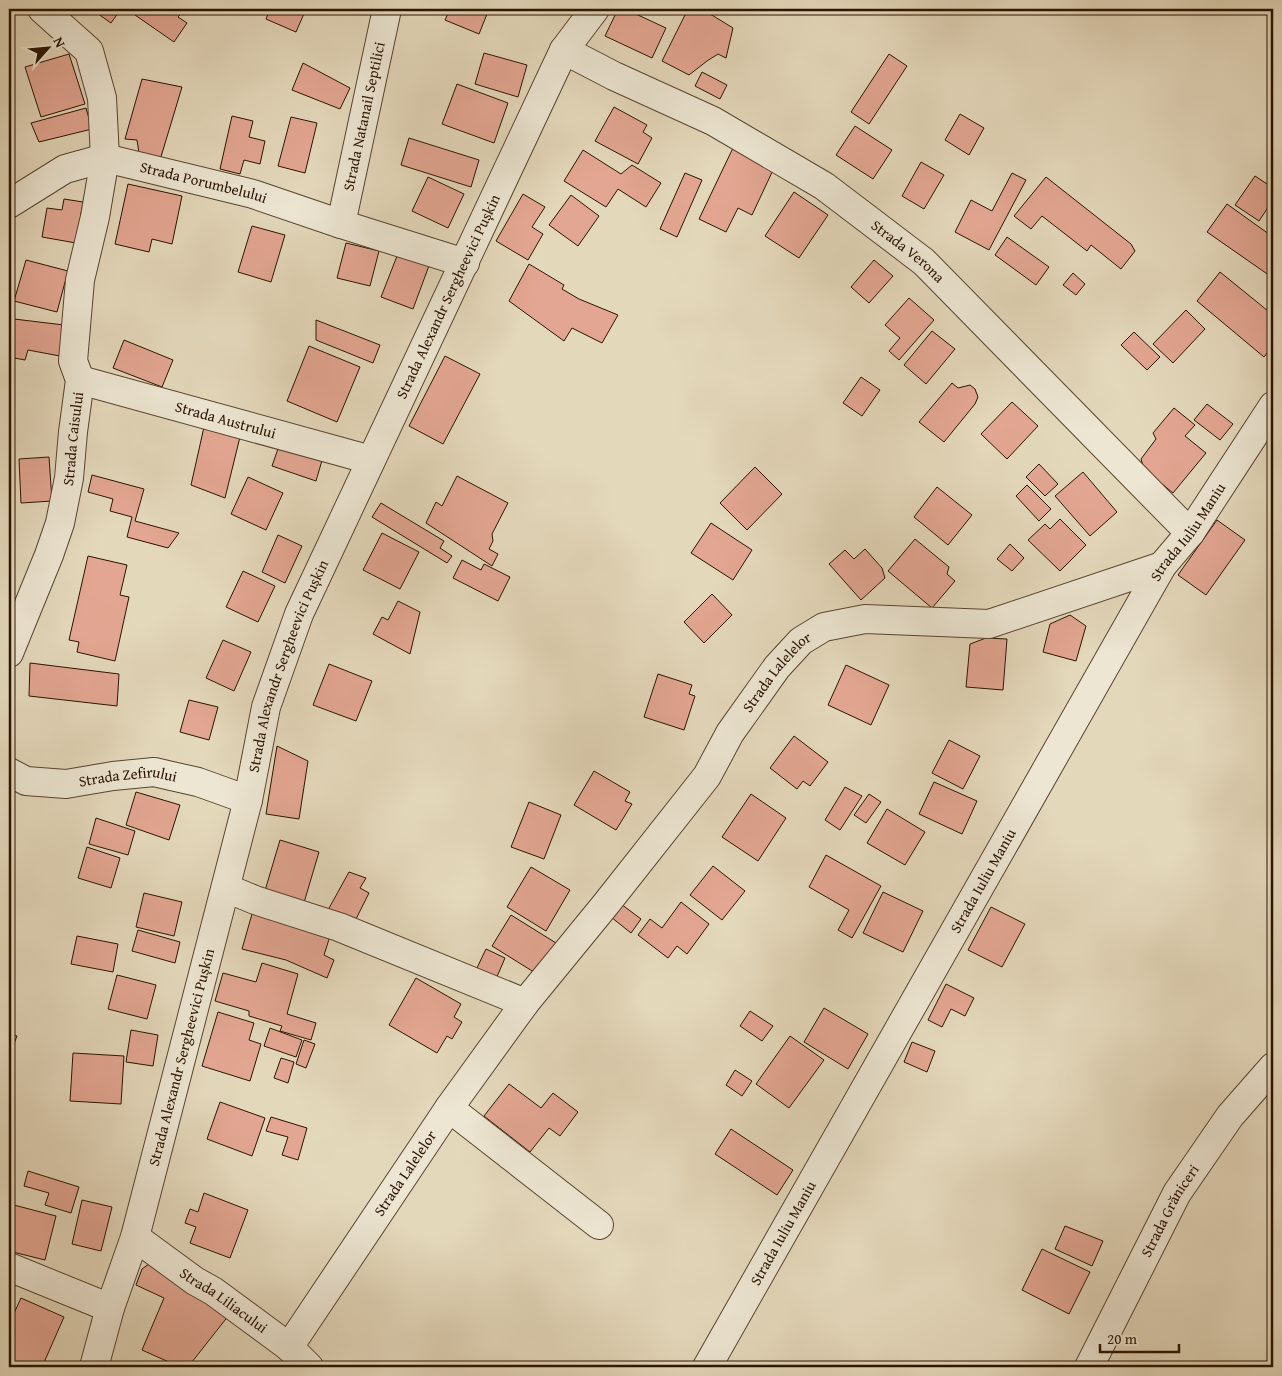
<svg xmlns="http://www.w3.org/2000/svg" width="1282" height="1376" viewBox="0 0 1282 1376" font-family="'Gentium Book Plus',serif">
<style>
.building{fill:#e3a692;stroke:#2a1400}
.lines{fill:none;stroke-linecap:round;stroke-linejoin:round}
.minor-casing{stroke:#58452f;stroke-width:30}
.minor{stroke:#ede6d3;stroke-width:28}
.labels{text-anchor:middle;stroke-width:4;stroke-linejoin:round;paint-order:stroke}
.street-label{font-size:15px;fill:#2a1400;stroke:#ede6d3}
</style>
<rect width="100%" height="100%" fill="#e4d8bb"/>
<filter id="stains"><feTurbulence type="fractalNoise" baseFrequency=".004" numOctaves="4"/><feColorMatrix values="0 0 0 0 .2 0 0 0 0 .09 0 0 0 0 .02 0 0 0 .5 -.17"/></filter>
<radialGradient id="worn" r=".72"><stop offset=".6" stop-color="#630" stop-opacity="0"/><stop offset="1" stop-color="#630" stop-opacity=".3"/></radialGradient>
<g class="building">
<path d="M91 9H121L111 23Z"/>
<path d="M139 9H185L178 17 187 23 174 42 135 15Z"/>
<path d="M270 9H306L296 32 266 19Z"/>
<path d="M450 9H489L479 34 445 20Z"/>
<path d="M618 9H625L666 28 652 58 605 36Z"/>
<path d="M688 9H702L733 28 726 58 718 54 707 61 689 75 662 61Z"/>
<path d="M484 53 527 65 518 97 475 84Z"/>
<path d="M69 54 85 104 41 117 25 67Z"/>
<path d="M889 54 907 66 869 124 851 112Z"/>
<path d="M303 63 350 88 340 109 292 90Z"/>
<path d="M702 72 727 85 720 99 695 86Z"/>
<path d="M142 79 182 87 160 160 139 153 137 140 125 139Z"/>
<path d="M457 84 508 103 494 143 442 124Z"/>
<path d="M614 107 647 125 643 132 652 138 638 164 595 141Z"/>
<path d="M86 108 92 129 39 142 31 123Z"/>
<path d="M960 114 984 128 969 155 945 140Z"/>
<path d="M232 116 253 121 249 137 265 141 260 164 244 160 240 174 220 169Z"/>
<path d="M291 117 317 123 305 173 278 166Z"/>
<path d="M855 126 892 150 873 179 836 155Z"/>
<path d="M409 138 479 160 471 187 401 165Z"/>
<path d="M733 148 774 168 752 215 738 208 726 232 699 219Z"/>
<path d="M583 150 621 174 632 165 661 183 646 207 618 189 606 207 564 181Z"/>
<path d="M921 162 944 175 924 209 902 196Z"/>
<path d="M685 173 702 180 677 237 660 229Z"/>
<path d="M1012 173 1026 180 989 250 955 232 971 200 992 211Z"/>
<path d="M1255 176 1273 188V200L1259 221 1235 205Z"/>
<path d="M428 177 464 194 448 228 412 211Z"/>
<path d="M1046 177 1131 244 1135 251 1121 269 1091 245 1087 251 1042 216 1031 229 1014 216Z"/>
<path d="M128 184 182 196 172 244 152 239 149 252 115 244Z"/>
<path d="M794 192 828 215 799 258 765 236Z"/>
<path d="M523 194 545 207 532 227 543 234 528 260 496 241Z"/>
<path d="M571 195 599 216 578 246 549 225Z"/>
<path d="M64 199 83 202 76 243 42 237 47 208 62 210Z"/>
<path d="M1227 204 1273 237V278L1207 232Z"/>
<path d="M1273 217V232L1267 229Z"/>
<path d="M252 226 285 235 271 282 238 272Z"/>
<path d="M1007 237 1049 267 1036 285 995 255Z"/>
<path d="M346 243 379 251 370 286 337 278Z"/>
<path d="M399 251 430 263 413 309 381 297Z"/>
<path d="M26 260 68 271 57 312 14 301Z"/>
<path d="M874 260 893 276 869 303 851 287Z"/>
<path d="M529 264 564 285 562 289 579 299 618 315 602 343 572 328 564 341 509 301Z"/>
<path d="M1220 272 1273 315V346L1264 357 1197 301Z"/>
<path d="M1073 273 1085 284 1076 295 1063 285Z"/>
<path d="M909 298 934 320 899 360 889 351 900 338 885 325Z"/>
<path d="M1186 310 1205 329 1173 363 1153 344Z"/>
<path d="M14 319 64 325 60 356 28 350 25 360 9 357Z"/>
<path d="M316 320 380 345 373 363 316 340Z"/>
<path d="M932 331 955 349 926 384 904 365Z"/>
<path d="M1134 332 1160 357 1147 370 1121 345Z"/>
<path d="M124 340 173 360 162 387 113 368Z"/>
<path d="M309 346 360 367 337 422 287 401Z"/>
<path d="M445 356 480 374 443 444 409 426Z"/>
<path d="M861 377 880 390 862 416 843 403Z"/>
<path d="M952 383 958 388 970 385 975 389 978 397 975 404 944 442 919 422Z"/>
<path d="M1012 402 1038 426 1007 459 981 434Z"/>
<path d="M1207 404 1233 424 1220 440 1194 420Z"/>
<path d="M1174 408 1195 425 1185 436 1206 453 1173 493 1144 469 1141 459 1156 439 1153 433Z"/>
<path d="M204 427 240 437 225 498 191 485Z"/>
<path d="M280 443 323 457 316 481 272 466Z"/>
<path d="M49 457 52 501 21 503 19 459Z"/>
<path d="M1039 464 1058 484 1045 496 1026 477Z"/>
<path d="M755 467 782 494 747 530 720 503Z"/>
<path d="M1083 472 1117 512 1090 536 1055 496Z"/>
<path d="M92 475 144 489 135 521 179 533 168 548 127 537 132 517 110 511 113 499 88 492Z"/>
<path d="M457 476 508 503 492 534 493 541 489 549 498 554 492 566 426 523 436 502 442 506Z"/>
<path d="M248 477 283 493 266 530 231 514Z"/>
<path d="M1027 485 1051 509 1039 521 1016 496Z"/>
<path d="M937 487 972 515 948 545 914 517Z"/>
<path d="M381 503 444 541 440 548 452 556 447 563 372 517Z"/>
<path d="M1060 519 1086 545 1060 571 1028 540 1045 524 1050 529Z"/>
<path d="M1217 520 1245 540 1206 595 1178 575Z"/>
<path d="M711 523 752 550 733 580 691 553Z"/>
<path d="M382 533 419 552 400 589 363 570Z"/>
<path d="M278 535 302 546 285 583 262 572Z"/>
<path d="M915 539 949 567 947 574 955 581 932 608 888 571Z"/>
<path d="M1010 544 1024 558 1012 571 997 559Z"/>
<path d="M865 549 882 568 885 578 861 600 829 564 845 550 854 559Z"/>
<path d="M88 556 127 565 120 595 129 597 115 661 77 652 79 642 69 640Z"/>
<path d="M462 560 481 570 484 564 510 577 498 601 453 578Z"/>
<path d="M243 571 275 586 258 622 226 607Z"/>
<path d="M712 594 732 615 704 643 684 622Z"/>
<path d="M398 601 420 612 410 654 373 634 382 617 388 620Z"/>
<path d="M1070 615 1086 626 1076 661 1043 652 1050 624Z"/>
<path d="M986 638 1007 639 1003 690 966 687 970 644Z"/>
<path d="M223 640 251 652 234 691 206 678Z"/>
<path d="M30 663 119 674 117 706 29 696Z"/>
<path d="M329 664 372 681 356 721 313 705Z"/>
<path d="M846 665 889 685 871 725 828 705Z"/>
<path d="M658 674 692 685 689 694 695 696 684 730 644 717Z"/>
<path d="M189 700 218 707 209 740 180 732Z"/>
<path d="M794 736 828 762 810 786 803 781 797 789 770 768Z"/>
<path d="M949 740 980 756 963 789 932 773Z"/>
<path d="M277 746 308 761 299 819 266 814Z"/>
<path d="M594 771 630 792 625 801 632 804 616 830 574 805Z"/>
<path d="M934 782 977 801 962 834 919 814Z"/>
<path d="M845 787 862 796 840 830 825 820Z"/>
<path d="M136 792 180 805 169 840 126 825Z"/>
<path d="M751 794 786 818 758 861 722 837Z"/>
<path d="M869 794 881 802 866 823 854 815Z"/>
<path d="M529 802 561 815 544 859 511 847Z"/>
<path d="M887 809 925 832 905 865 867 843Z"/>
<path d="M96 818 135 831 128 855 89 844Z"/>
<path d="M280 840 319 852 303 906 264 894Z"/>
<path d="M87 847 120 858 111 888 78 878Z"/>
<path d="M826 855 881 886 852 938 838 930 849 910 809 887Z"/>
<path d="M713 866 745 891 722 920 690 895Z"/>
<path d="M531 867 570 890 546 931 507 907Z"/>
<path d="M349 872 366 878 360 888 369 893 355 921 328 910Z"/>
<path d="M883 892 923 911 903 952 863 933Z"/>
<path d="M144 893 182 902 174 936 136 927Z"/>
<path d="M681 902 709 924 687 954 677 946 668 958 638 935 650 919 662 928Z"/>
<path d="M621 904 641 919 631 933 611 917Z"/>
<path d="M254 907 331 933 324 955 334 960 327 978 286 960 242 949Z"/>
<path d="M991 907 1025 924 1002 967 968 950Z"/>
<path d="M511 915 556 943 537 974 492 946Z"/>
<path d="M138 930 180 942 175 963 132 951Z"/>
<path d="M77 936 118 944 113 972 71 964Z"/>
<path d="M486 949 505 958 496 979 476 970Z"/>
<path d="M262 963 298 974 287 1014 316 1023 311 1040 280 1031 282 1026 249 1016V1011L215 1001 223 973 256 982Z"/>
<path d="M117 975 156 985 147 1019 108 1009Z"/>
<path d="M416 978 461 1004 454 1017 462 1022 452 1039 447 1036 437 1053 389 1025Z"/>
<path d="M946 984 974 998 965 1016 951 1009 942 1027 928 1020Z"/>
<path d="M824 1008 868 1034 848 1069 804 1042Z"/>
<path d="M750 1011 773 1026 762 1041 740 1026Z"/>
<path d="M218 1012 254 1023 249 1040 261 1044 250 1081 202 1066Z"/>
<path d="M270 1028 302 1040 296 1057 264 1046Z"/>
<path d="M131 1030 158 1035 153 1066 126 1062Z"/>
<path d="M9 1032 17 1036 9 1057Z"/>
<path d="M790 1036 824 1060 789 1108 756 1084Z"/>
<path d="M304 1040 315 1044 306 1068 296 1064Z"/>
<path d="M912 1042 935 1051 927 1072 904 1062Z"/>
<path d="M73 1053 124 1056 121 1104 70 1101Z"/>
<path d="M281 1058 294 1062 288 1083 274 1078Z"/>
<path d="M735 1070 752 1081 742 1096 726 1085Z"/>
<path d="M509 1084 541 1108 553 1093 578 1112 560 1136 549 1128 530 1152 484 1116Z"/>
<path d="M220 1102 265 1118 252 1156 207 1139Z"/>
<path d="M271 1117 307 1128 298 1160 282 1155 288 1137 266 1131Z"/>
<path d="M731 1129 793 1170 777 1195 715 1154Z"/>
<path d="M28 1171 79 1187 71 1213 45 1205 49 1193 24 1186Z"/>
<path d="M204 1193 248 1210 230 1258 190 1243 196 1227 185 1223 190 1209 198 1212Z"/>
<path d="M82 1200 112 1207 101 1251 72 1244Z"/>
<path d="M10 1204 56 1216 45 1260 9 1251Z"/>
<path d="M1065 1226 1103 1241 1092 1266 1055 1249Z"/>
<path d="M1042 1249 1090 1272 1069 1314 1022 1290Z"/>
<path d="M153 1261 229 1315 188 1367H180L142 1350 164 1298 136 1285 142 1269Z"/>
<path d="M21 1298 64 1317 42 1367H20L9 1362V1354L13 1344 9 1342V1324Z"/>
</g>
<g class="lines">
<g class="minor-casing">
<g id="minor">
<path id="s1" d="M564 50 614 76 713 121 824 186 924 262 1190 533"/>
<path id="s2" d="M9 204 65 169 105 158 253 194 341 224 465 263"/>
<path id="s3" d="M341 224 387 9"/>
<path id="s4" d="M80 380 371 460"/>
<path id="s5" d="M9 653 49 555 60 523 69 478 73 432 80 380 73 361 80 280 95 217 105 158 102 98 89 51 42 9"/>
<path id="s6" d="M9 772 26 781 66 784 113 776 154 772 198 782 248 800"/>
<path d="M226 888 255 900 339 927 525 1003"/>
<path d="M449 1108 599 1225"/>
<path id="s7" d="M135 1237 195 1281 213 1291 289 1347 309 1367"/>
<path d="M9 1267 110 1308"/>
<path id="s8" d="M289 1347 449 1108 525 1003 606 904 707 776 730 733 777 667 801 641 824 627 865 619 989 624 1162 566"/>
<path id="s9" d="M94 1367 110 1308 135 1237 248 800 266 707 299 614 564 50 595 9"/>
<path id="s10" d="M707 1367 1162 566 1190 533 1273 406"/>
<path id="s11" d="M1089 1367 1177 1193 1230 1116 1273 1067"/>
</g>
</g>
<use href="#minor" class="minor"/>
</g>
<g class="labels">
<g class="street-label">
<text dy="5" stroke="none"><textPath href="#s3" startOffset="110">Strada Natanail Septilici</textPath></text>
<text dy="5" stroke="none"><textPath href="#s2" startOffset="209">Strada Porumbelului</textPath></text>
<text dy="5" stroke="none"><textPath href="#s1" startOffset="400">Strada Verona</textPath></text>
<text dy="5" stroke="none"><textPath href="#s9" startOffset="1132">Strada Alexandr Sergheevici Pușkin</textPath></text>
<text dy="5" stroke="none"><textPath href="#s4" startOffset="151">Strada Austrului</textPath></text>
<text dy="5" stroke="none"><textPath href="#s5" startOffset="225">Strada Caisului</textPath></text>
<text dy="5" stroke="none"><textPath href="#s10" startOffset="964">Strada Iuliu Maniu</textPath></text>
<text dy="5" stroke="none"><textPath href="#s9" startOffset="728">Strada Alexandr Sergheevici Pușkin</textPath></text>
<text dy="5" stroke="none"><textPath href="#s8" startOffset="834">Strada Lalelelor</textPath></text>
<text dy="5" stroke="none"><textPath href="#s6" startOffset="122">Strada Zefirului</textPath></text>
<text dy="5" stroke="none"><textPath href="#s10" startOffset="559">Strada Iuliu Maniu</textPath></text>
<text dy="5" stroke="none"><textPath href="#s9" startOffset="322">Strada Alexandr Sergheevici Pușkin</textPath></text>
<text dy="5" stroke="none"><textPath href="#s8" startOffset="209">Strada Lalelelor</textPath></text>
<text dy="5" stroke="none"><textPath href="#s11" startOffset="176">Strada Grăniceri</textPath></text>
<text dy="5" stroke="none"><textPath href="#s10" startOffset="154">Strada Iuliu Maniu</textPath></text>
<text dy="5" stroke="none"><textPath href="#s7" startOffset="109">Strada Liliacului</textPath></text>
</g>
</g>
<rect width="1282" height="1376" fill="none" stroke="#e4d8bb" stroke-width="30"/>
<rect x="10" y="10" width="1262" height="1356" fill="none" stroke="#2a1400" stroke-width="2.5"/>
<rect x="15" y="15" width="1252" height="1346" fill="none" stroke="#2a1400"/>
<g transform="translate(48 48) rotate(63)" stroke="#ede6d3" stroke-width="4" paint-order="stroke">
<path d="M0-4L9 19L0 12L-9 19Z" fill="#2a1400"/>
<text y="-8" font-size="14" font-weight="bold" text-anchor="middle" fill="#2a1400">N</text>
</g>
<path d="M1100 1344v8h79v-8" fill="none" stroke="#2a1400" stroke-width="2.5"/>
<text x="1107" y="1344" font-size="15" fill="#2a1400" stroke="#ede6d3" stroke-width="4" paint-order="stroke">20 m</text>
<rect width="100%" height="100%" filter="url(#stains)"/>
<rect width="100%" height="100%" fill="url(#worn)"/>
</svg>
